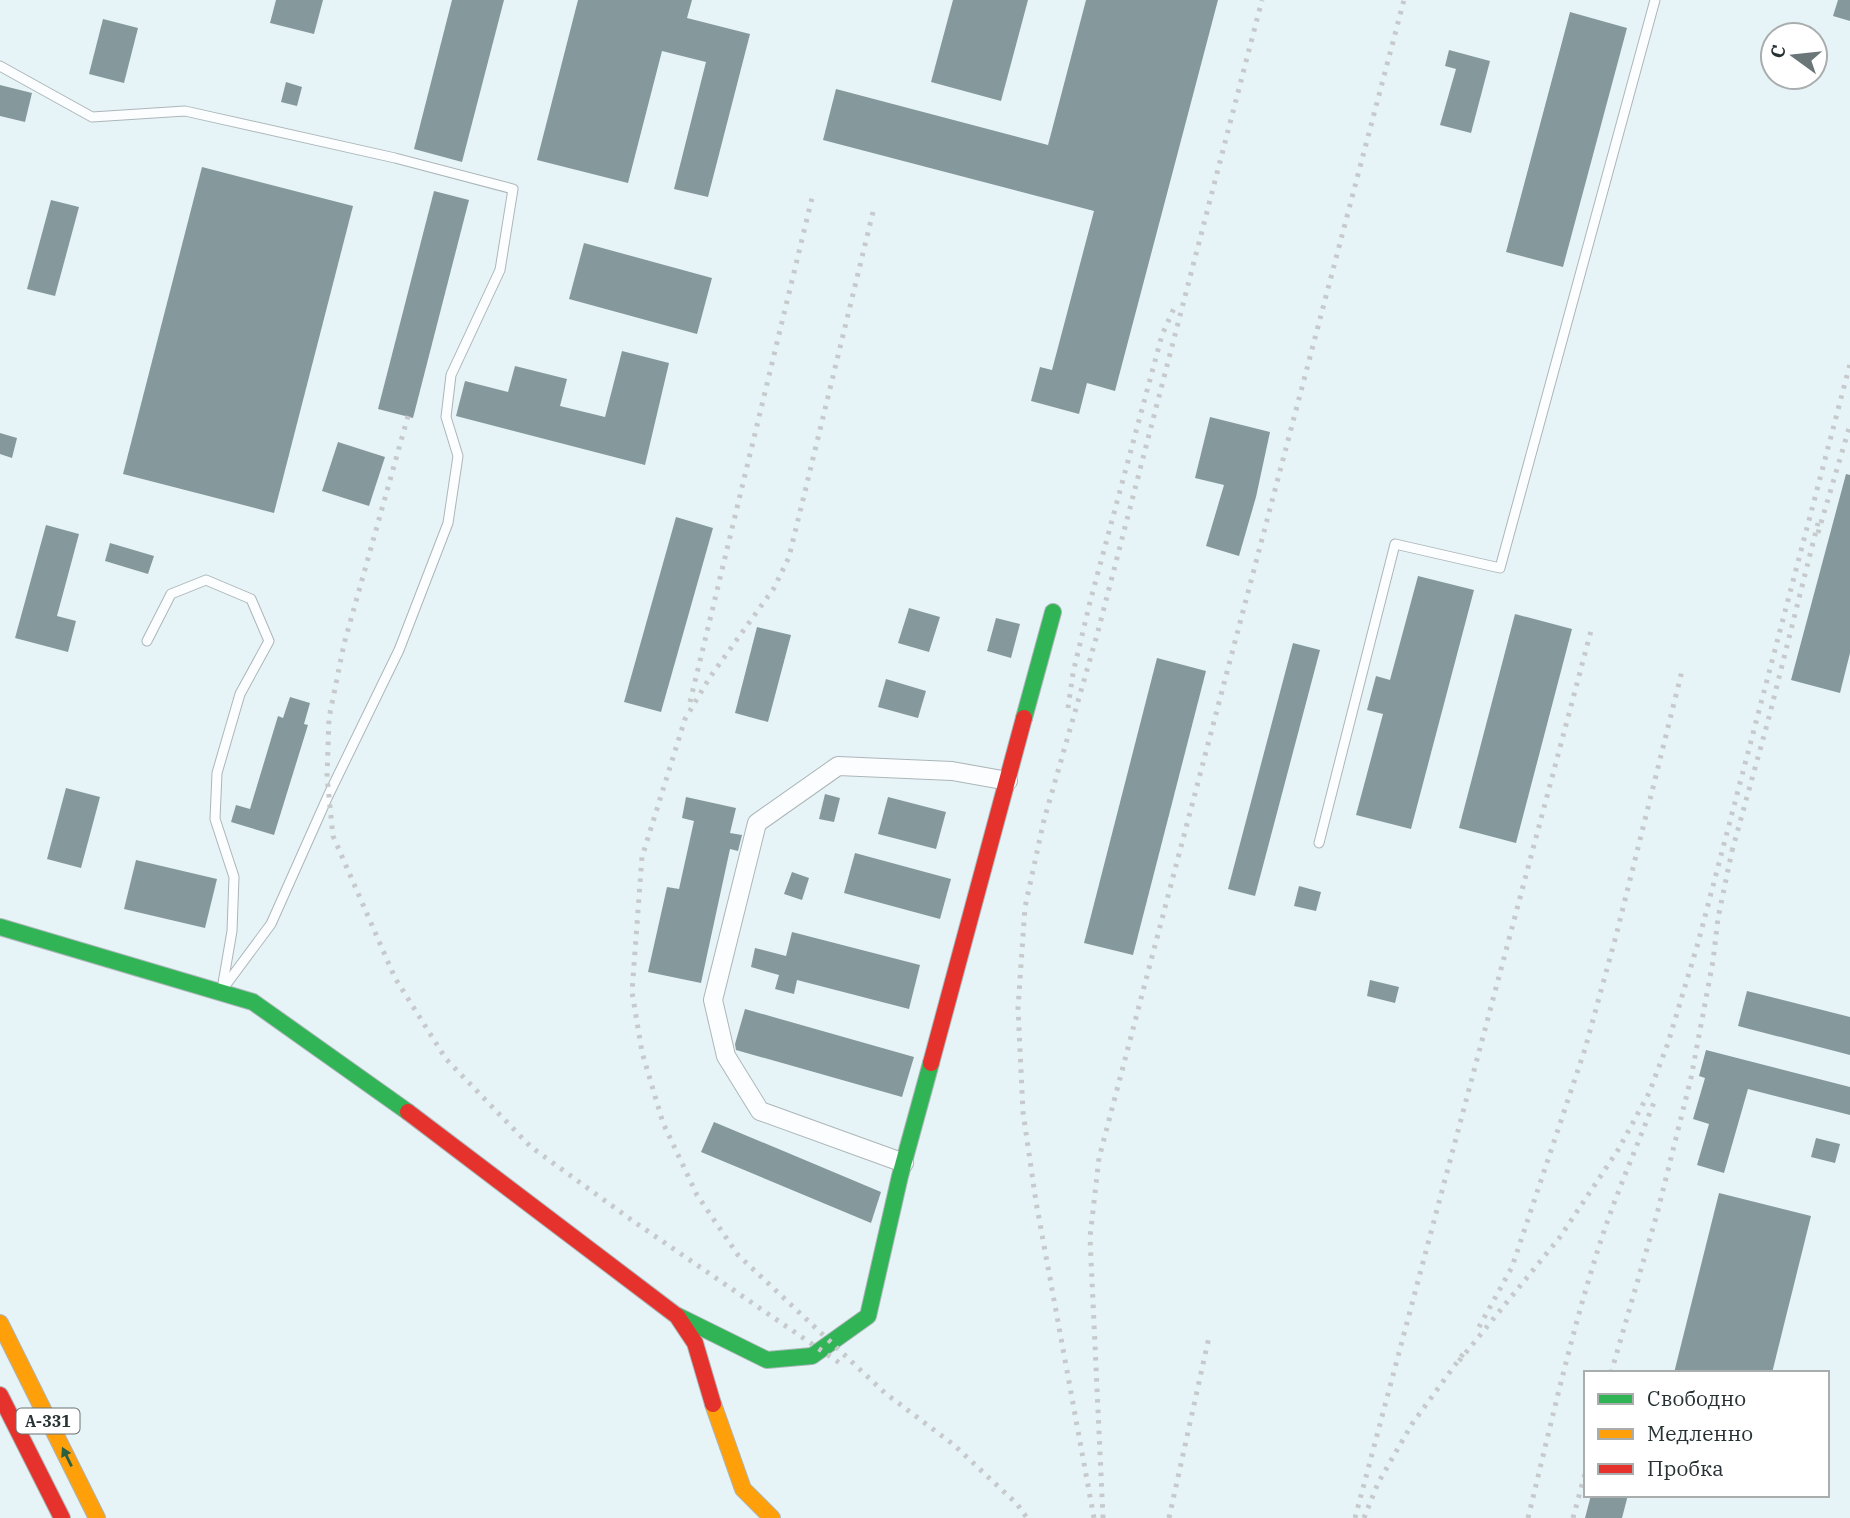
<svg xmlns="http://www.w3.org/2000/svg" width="1850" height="1518" viewBox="0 0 1850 1518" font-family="'IBM Plex Serif',serif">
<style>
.building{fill:#85999d}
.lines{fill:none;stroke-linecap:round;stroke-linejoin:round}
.lane-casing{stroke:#acb6b9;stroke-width:11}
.street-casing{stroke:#acb6b9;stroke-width:20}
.fast-casing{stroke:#acb6b9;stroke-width:18}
.slow-casing{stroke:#acb6b9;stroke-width:18}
.jam-casing{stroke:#acb6b9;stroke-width:18}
.lane{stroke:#fbfdfe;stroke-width:9}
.street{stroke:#fbfdfe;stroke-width:18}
.fast{stroke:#30b455;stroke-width:16}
.slow{stroke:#ff9f0a;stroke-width:16}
.jam{stroke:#e5322d;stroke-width:16}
.rail{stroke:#c7cacc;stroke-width:5;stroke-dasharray:3.5 7;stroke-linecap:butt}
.oneway{fill:#2b6040}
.labels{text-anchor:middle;stroke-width:7;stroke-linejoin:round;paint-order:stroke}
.shield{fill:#fff;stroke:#687071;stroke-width:2}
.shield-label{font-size:16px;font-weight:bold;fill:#283234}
</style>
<rect width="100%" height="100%" fill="#e7f4f7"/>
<g class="building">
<path d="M276 0H323L314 34 270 23Z"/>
<path d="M452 0H504L462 162 414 149Z"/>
<path d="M578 0H692L687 18 750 34 708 197 674 189 706 62 662 51 628 183 537 160Z"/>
<path d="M953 0H1028L1001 101 931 82Z"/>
<path d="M1086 0H1218L1115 391 1087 383 1079 414 1031 401 1040 367 1052 370 1094 211 823 140 836 89 1048 145Z"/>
<path d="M1838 0H1850V21L1833 16Z"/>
<path d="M1570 12 1627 28 1563 267 1506 252Z"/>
<path d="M103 19 138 28 124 83 89 74Z"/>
<path d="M1449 50 1490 61 1471 133 1440 125 1456 69 1445 66Z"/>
<path d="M286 82 302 87 297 106 281 102Z"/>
<path d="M0 85 32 93 25 122 0 116Z"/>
<path d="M202 167 353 206 274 513 123 474Z"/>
<path d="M434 191 469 200 413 418 378 409Z"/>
<path d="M51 200 79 207 55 296 27 289Z"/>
<path d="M584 243 712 278 697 334 569 299Z"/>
<path d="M622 351 669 363 645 465 456 416 465 381 508 392 515 366 567 379 560 406 605 417Z"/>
<path d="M1210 417 1270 432 1256 497 1239 556 1206 546 1224 485 1195 478Z"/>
<path d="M0 433 17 438 12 458 0 454Z"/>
<path d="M338 442 385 457 369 506 322 491Z"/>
<path d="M1846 474 1850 475V653L1840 693 1791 680Z"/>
<path d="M676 517 713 528 661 712 624 702Z"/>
<path d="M46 525 79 534 57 616 76 621 68 652 15 638Z"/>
<path d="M110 543 154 556 148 574 105 561Z"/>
<path d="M1418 576 1474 590 1411 829 1356 815 1383 714 1367 710 1376 676 1390 680Z"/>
<path d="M909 608 940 617 929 652 898 643Z"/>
<path d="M1515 614 1572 629 1516 843 1459 828Z"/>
<path d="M996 618 1020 624 1011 658 987 651Z"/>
<path d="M757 627 791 635 768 722 735 713Z"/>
<path d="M1293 643 1320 650 1255 896 1228 889Z"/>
<path d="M1157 658 1206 671 1133 955 1084 943Z"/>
<path d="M886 679 926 691 918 718 878 707Z"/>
<path d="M290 697 310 703 304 724 308 725 274 835 231 822 236 805 250 809 278 716 283 718Z"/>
<path d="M66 788 100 797 81 868 47 859Z"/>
<path d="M825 794 840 798 834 822 819 819Z"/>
<path d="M686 797 736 808 730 833 742 835 738 851 730 849 701 983 648 972 667 887 679 889 694 821 682 818Z"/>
<path d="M888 797 946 812 936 849 878 834Z"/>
<path d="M855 853 951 879 940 919 844 893Z"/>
<path d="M136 860 217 879 205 928 124 909Z"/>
<path d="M792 872 809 878 802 900 784 894Z"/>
<path d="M1299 886 1321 892 1316 911 1294 906Z"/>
<path d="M792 932 920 965 909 1009 797 980 794 994 775 989 779 975 751 967 755 948 786 956Z"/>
<path d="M1370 980 1399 987 1395 1003 1367 996Z"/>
<path d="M1747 991 1850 1017V1055L1738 1026Z"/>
<path d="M745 1009 914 1057 902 1097 736 1050 735 1044Z"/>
<path d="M1706 1050 1850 1087V1115L1748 1089 1724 1173 1697 1165 1709 1124 1693 1119 1705 1078 1699 1076Z"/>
<path d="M714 1122 881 1192 871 1223 701 1152Z"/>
<path d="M1816 1138 1840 1144 1835 1163 1811 1157Z"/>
<path d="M1719 1193 1811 1216 1772 1373H1674Z"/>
<path d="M1591 1495H1628L1622 1518H1585Z"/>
</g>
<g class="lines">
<g class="lane-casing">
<g id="lane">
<path d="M0 66 92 117 185 111 395 158 513 189 500 270 451 375 446 417 458 456 448 523 399 650 328 796 271 924 222 990"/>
<path d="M147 641 171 594 206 580 251 599 269 641 240 694 217 773 215 819 234 877 232 931 222 989"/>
<path d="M1319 843 1395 544 1500 568 1655 0"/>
</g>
</g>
<g class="street-casing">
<path id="street" d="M904 1163 760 1111 726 1056 713 1000 757 823 838 766 952 771 1008 781"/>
</g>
<g class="fast-casing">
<g id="fast">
<path d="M1024 718 1053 612"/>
<path d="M0 927 253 1002 408 1112"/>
<path d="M678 1316 767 1360 812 1356 868 1316 900 1176 931 1063"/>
</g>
</g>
<g class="slow-casing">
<g id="slow">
<path d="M0 1323 97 1518"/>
<path d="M713 1404 743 1489 772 1518"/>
</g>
</g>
<g class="jam-casing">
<g id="jam">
<path d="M931 1063 1024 718"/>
<path d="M408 1112 677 1316 695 1343 713 1404"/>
<path d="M0 1395 62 1518"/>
</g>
</g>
<use href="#lane" class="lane"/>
<use href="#street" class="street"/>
<use href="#fast" class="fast"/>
<use href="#slow" class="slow"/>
<use href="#jam" class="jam"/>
<g class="rail">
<path d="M873 212 789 557 774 588 710 677 685 719 642 857 632 992 642 1052 663 1123 697 1195 738 1255 885 1393 954 1445 1017 1504 1027 1518"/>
<path d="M408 416 344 644 329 718 327 777 333 836 395 978 446 1059 531 1147 633 1221 841 1364"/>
<path d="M1818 533 1850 425"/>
<path d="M690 702 812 198"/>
<path d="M1068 708 1073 673 1090 602 1162 335 1175 306"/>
<path d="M1732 851 1768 721 1818 523"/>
<path d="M1479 1327 1512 1267 1585 1049 1616 936 1683 667"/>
<path d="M1459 1361 1560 1237 1618 1150 1649 1093 1668 1043 1698 943 1850 364"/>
<path d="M1611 1373 1657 1214 1691 1078 1713 961 1718 918 1732 851"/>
<path d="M1094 1518 1036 1202 1023 1112 1018 1008 1025 907 1044 820 1097 635 1262 0"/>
<path d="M1103 1518 1090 1237 1099 1158 1404 0"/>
<path d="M1169 1518 1209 1337"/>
<path d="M1355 1518 1592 627"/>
<path d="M1364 1518 1378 1483 1412 1424 1463 1354"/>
<path d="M1528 1518C1551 1424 1572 1329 1602 1237 1618 1189 1638 1144 1656 1097"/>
<path d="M1573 1518 1586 1470"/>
</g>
</g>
<defs><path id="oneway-solid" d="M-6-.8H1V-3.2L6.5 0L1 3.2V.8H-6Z" transform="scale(1.75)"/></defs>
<use class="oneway" href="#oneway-solid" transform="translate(67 1457) rotate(-116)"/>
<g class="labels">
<rect class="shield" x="16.5" y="1408.5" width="63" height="25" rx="5"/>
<g class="shield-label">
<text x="48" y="1427">А-331</text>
</g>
</g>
<rect x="1584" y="1371" width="245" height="126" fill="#ffffff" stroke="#a9adae" stroke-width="2"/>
<rect x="1598" y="1394" width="35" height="10" fill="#30b455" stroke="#a9adae" stroke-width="2"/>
<text x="1647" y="1406" font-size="21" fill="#283234">Свободно</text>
<rect x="1598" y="1429" width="35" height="10" fill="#ff9f0a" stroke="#a9adae" stroke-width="2"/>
<text x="1647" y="1441" font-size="21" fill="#283234">Медленно</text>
<rect x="1598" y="1464" width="35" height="10" fill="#e5322d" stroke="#a9adae" stroke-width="2"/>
<text x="1647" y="1476" font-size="21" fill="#283234">Пробка</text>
<g transform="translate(1794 56) rotate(285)"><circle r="33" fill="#ffffff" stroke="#a9adae" stroke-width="2"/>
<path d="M0-5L12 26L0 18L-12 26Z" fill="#6b7678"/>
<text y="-10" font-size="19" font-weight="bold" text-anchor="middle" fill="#283234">С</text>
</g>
</svg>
